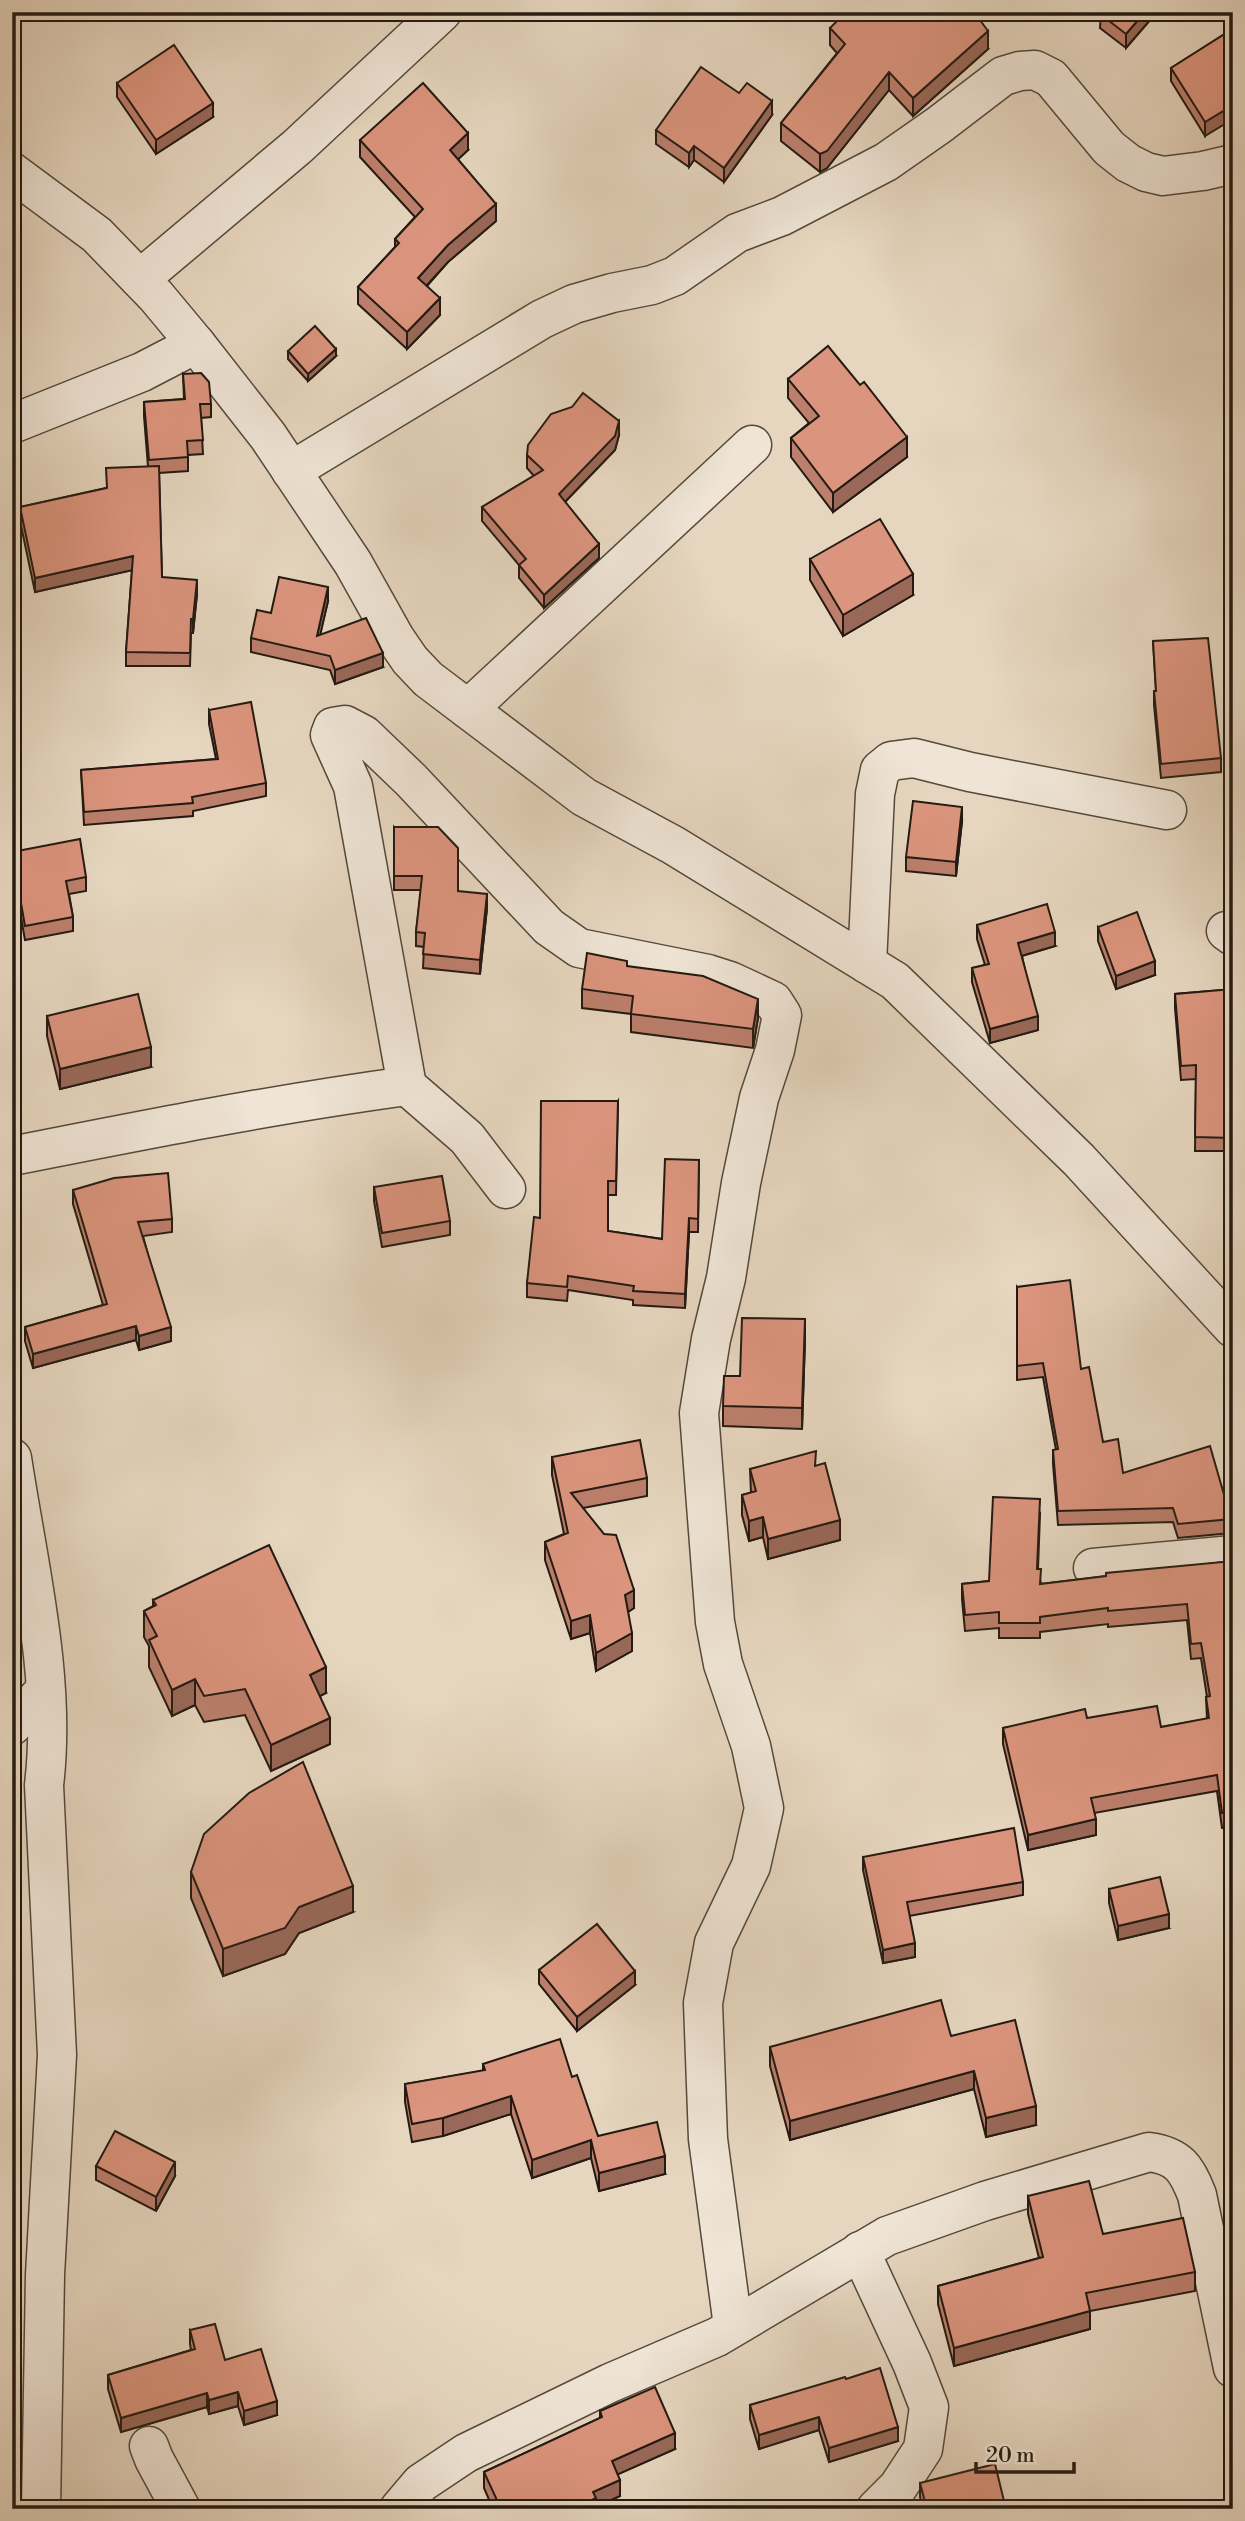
<svg xmlns="http://www.w3.org/2000/svg" width="1245" height="2521" viewBox="0 0 1245 2521" font-family="'Libre Bodoni',serif">
<style>
.lines{fill:none;stroke-linecap:round;stroke-linejoin:round}
.street-casing{stroke:#54493d;stroke-width:41}
.street{stroke:#efe4d5;stroke-width:38}
.wall{fill:#bc7f6c;stroke:#241a12;stroke-width:2}
.shaded-wall{fill:#996858;stroke:#241a12;stroke-width:2}
.building{fill:#db947d;stroke:#241a12;stroke-width:2}
</style>
<rect width="100%" height="100%" fill="#e6d6bf"/>
<filter id="stains"><feTurbulence type="fractalNoise" baseFrequency=".00286" numOctaves="4"/><feColorMatrix values="0 0 0 0 .2 0 0 0 0 .09 0 0 0 0 .02 0 0 0 .5 -.17"/></filter>
<radialGradient id="worn" r=".72"><stop offset=".6" stop-color="#630" stop-opacity="0"/><stop offset="1" stop-color="#630" stop-opacity=".3"/></radialGradient>
<g class="lines">
<g class="street-casing">
<g id="street">
<path d="M12 172 97 235 156 296 196 344 268 436 353 563 395 638 410 660 428 679 584 797 673 845 895 981 1079 1160 1233 1328"/>
<path d="M140 279 297 147 442 12"/>
<path d="M12 424 142 372 196 344"/>
<path d="M291 471 542 319 574 304 612 293 652 285 675 276 737 233 782 216 886 162 939 125 1003 76 1020 71 1035 70 1051 78 1109 148 1128 163 1146 172 1163 176 1203 171 1233 164"/>
<path d="M468 709 752 445"/>
<path d="M1226 931 1233 936"/>
<path d="M867 964 875 794 880 770 891 761 914 758 970 772 1167 810"/>
<path d="M12 1156C143 1130 275 1104 407 1086"/>
<path d="M506 1189 467 1138 407 1086 353 786 330 735 333 727 345 725 364 735 411 780 549 927 579 948 708 974 730 981 773 1001 782 1015 775 1050 759 1098 741 1183 726 1278 711 1339 699 1413 715 1622 723 1664 751 1746 764 1808 751 1866 714 1943 703 2003 708 2139 733 2326"/>
<path d="M12 1458C28 1564 57 1679 44 1785L57 2055 45 2275 41 2509"/>
<path d="M1093 1568 1233 1555"/>
<path d="M12 1726 45 1690"/>
<path d="M860 2251 912 2363 929 2407 923 2449 898 2487 876 2509"/>
<path d="M149 2446 154 2459 181 2509"/>
<path d="M399 2509 421 2483 466 2453 610 2383 717 2337 887 2236 985 2201 1149 2152C1179 2156 1187 2169 1197 2195L1233 2368"/>
</g>
</g>
<use href="#street" class="street"/>
</g>
<g class="wall">
<path d="M1100 12H1157L1126 48 1100 28 1101 13Z"/>
<path d="M830 28 988 49 913 116 889 90 827 168 820 172 781 141V123L837 53 830 45Z"/>
<path d="M1231 30 1205 136 1171 81V68Z"/>
<path d="M117 83 213 117 156 154 117 97Z"/>
<path d="M772 115 724 182 694 160 689 167 656 144V130Z"/>
<path d="M360 140 468 150 458 159 496 221 448 262 427 286 440 315 407 349 358 304V287L395 247V239L415 217 360 157Z"/>
<path d="M288 351 336 356 308 381 288 359Z"/>
<path d="M183 374 211 404V417L201 418 203 454 188 455V471L159 473 162 577 197 594 193 633H191L190 666H126V652L132 570 35 592 20 521V507L106 488 148 467 144 416V402L184 399Z"/>
<path d="M788 379 907 457 833 512 791 457V438L809 423 788 398Z"/>
<path d="M619 435 615 450 565 502 599 558 544 608 519 578V565L482 521V507L534 476 527 468V455Z"/>
<path d="M810 559 913 595 843 636 810 580Z"/>
<path d="M328 601 320 634 383 667 335 684 330 670 251 652V638L271 613Z"/>
<path d="M1153 641 1221 758V772L1161 778 1154 705V691H1156Z"/>
<path d="M209 710 266 783V796L193 811V816L84 825 81 770 216 759 209 724Z"/>
<path d="M962 821 956 876 906 871V857Z"/>
<path d="M394 827 458 891 487 908 480 974 423 968 424 947 416 946V932L421 890H394Z"/>
<path d="M12 852 86 877V891L69 894 73 917V931L25 940 12 867Z"/>
<path d="M977 925 1055 946 1022 956 1038 1030 990 1043 972 982V968L985 965 977 939Z"/>
<path d="M1098 927 1155 975 1116 989 1098 941Z"/>
<path d="M627 966 758 1018 753 1048 631 1032V1014L582 1008V989Z"/>
<path d="M1233 989V1151H1195L1196 1079 1181 1080 1175 1008V994Z"/>
<path d="M47 1016 151 1067 60 1089 47 1036Z"/>
<path d="M618 1101 616 1195H608V1231L662 1239 699 1160 698 1232H689L685 1308 633 1305V1300L568 1290 567 1301 527 1297V1283L540 1218Z"/>
<path d="M374 1187 450 1221V1235L382 1247 374 1201Z"/>
<path d="M73 1190 172 1219V1232L143 1236 171 1341 139 1350 136 1340 33 1368 25 1341V1327L103 1305 73 1204Z"/>
<path d="M1017 1287 1081 1369 1103 1442 1123 1473 1231 1519V1533L1178 1538 1173 1522 1058 1525 1053 1464V1450H1056L1043 1377 1017 1380Z"/>
<path d="M805 1340 802 1429 723 1426V1406L740 1376Z"/>
<path d="M552 1457 647 1478V1496L583 1508 634 1608 628 1612 632 1651 596 1671 590 1633 571 1639 545 1560V1542L564 1534 552 1475Z"/>
<path d="M816 1466 840 1540 768 1559 763 1537 749 1541 742 1515V1495L751 1493 750 1469Z"/>
<path d="M1040 1514 1038 1569 1041 1584 1233 1561V1827L1222 1828 1217 1791 1094 1813 1096 1835 1028 1850 1003 1744V1728L1087 1718 1161 1727 1207 1719 1206 1697H1207L1201 1658 1191 1659 1187 1620 1108 1627V1624L1040 1632V1638H999V1628L965 1631 962 1599V1584L989 1581Z"/>
<path d="M153 1600 326 1693 320 1696 330 1744 271 1771 245 1715 204 1722 195 1705 172 1716 149 1667V1646L144 1637V1611L153 1606Z"/>
<path d="M863 1857 1023 1882V1895L909 1916 915 1957 883 1963 863 1870Z"/>
<path d="M191 1872 353 1912 299 1933 285 1954 223 1976 191 1898Z"/>
<path d="M1109 1889 1169 1928 1118 1940 1109 1903Z"/>
<path d="M1233 1946V1973L1230 1961V1947Z"/>
<path d="M539 1970 635 1985 577 2031 539 1984Z"/>
<path d="M951 2036 1036 2125 986 2137 974 2089 790 2140 770 2066V2047Z"/>
<path d="M483 2064 572 2077 598 2136 665 2174 599 2191 591 2158 532 2178 511 2114 443 2136 412 2142 405 2102V2084L483 2071Z"/>
<path d="M96 2166 175 2176 156 2211 96 2180Z"/>
<path d="M1028 2196 1103 2234 1195 2272V2291L1090 2311V2329L954 2366 938 2304V2286L1039 2258 1028 2214Z"/>
<path d="M190 2330 225 2360 277 2415 244 2425 238 2406 209 2414 207 2407 121 2432 108 2389V2375L191 2350 190 2344Z"/>
<path d="M846 2379 898 2441 829 2462 819 2430 759 2449 750 2419V2405Z"/>
<path d="M600 2411 675 2449 617 2474 620 2496 596 2507V2509H493L484 2488V2472L600 2418Z"/>
<path d="M920 2483 1004 2509H923L920 2497Z"/>
</g>
<g class="shaded-wall">
<path d="M1145 12H1157L1126 48V34Z"/>
<path d="M988 31V49L913 116V98Z"/>
<path d="M889 72V90L827 168 820 172V154Z"/>
<path d="M772 101V115L724 182V168Z"/>
<path d="M213 103V117L156 154V140Z"/>
<path d="M1233 105V119L1205 136V122Z"/>
<path d="M468 133V150L450 167V150Z"/>
<path d="M694 146V160L689 167V153Z"/>
<path d="M496 204V221L448 262 418 295V278L448 245Z"/>
<path d="M440 298V315L407 349V332Z"/>
<path d="M336 349V356L308 381V374Z"/>
<path d="M619 421V435L615 450 559 508V494Z"/>
<path d="M907 437V457L833 512V493Z"/>
<path d="M599 544V558L544 608V595Z"/>
<path d="M133 556V570L35 592V578Z"/>
<path d="M913 574V595L843 636V615Z"/>
<path d="M197 580V594L193 633V619Z"/>
<path d="M328 587V601L317 649V636Z"/>
<path d="M383 653V667L335 684V670Z"/>
<path d="M962 807V821L956 876V862Z"/>
<path d="M487 894V908L480 974V960Z"/>
<path d="M1055 932V946L1018 957V943Z"/>
<path d="M1155 961V975L1116 989V976Z"/>
<path d="M758 999V1018L753 1048V1029Z"/>
<path d="M1038 1016V1030L990 1043V1029Z"/>
<path d="M151 1047V1067L60 1089V1069Z"/>
<path d="M689 1218V1232L685 1308V1294Z"/>
<path d="M805 1319V1340L802 1429V1408Z"/>
<path d="M136 1326V1340L33 1368V1354Z"/>
<path d="M171 1327V1341L139 1350V1336Z"/>
<path d="M763 1517V1537L749 1541V1521Z"/>
<path d="M840 1520V1540L768 1559V1539Z"/>
<path d="M634 1590V1608L625 1614V1595Z"/>
<path d="M590 1615V1633L571 1639V1621Z"/>
<path d="M632 1633V1651L596 1671V1653Z"/>
<path d="M326 1667V1693L310 1701V1675Z"/>
<path d="M195 1679V1705L172 1716V1690Z"/>
<path d="M330 1718V1744L271 1771V1745Z"/>
<path d="M1096 1819V1835L1028 1850V1835Z"/>
<path d="M353 1886V1912L299 1933 285 1954 223 1976V1949L299 1907Z"/>
<path d="M1169 1914V1928L1118 1940V1926Z"/>
<path d="M915 1943V1957L883 1963V1950Z"/>
<path d="M635 1971V1985L577 2031V2017Z"/>
<path d="M974 2071V2089L790 2140V2121Z"/>
<path d="M511 2096V2114L443 2136V2118Z"/>
<path d="M1036 2106V2125L986 2137V2118Z"/>
<path d="M591 2140V2158L532 2178V2160Z"/>
<path d="M665 2156V2174L599 2191V2173Z"/>
<path d="M175 2162V2176L156 2211V2197Z"/>
<path d="M1090 2311V2329L954 2366V2348Z"/>
<path d="M238 2392V2406L209 2414V2400Z"/>
<path d="M207 2393V2407L121 2432V2418Z"/>
<path d="M277 2401V2415L244 2425V2411Z"/>
<path d="M819 2417V2430L759 2449V2435Z"/>
<path d="M898 2427V2441L829 2462V2448Z"/>
<path d="M675 2433V2449L612 2477V2461Z"/>
<path d="M20 2452 19 2499 12 2502V2484Z"/>
<path d="M620 2480V2496L596 2507V2509H574L593 2492Z"/>
<path d="M1004 2501V2509H975Z"/>
</g>
<g class="building">
<path d="M846 12H974L988 31 913 98 889 72 827 151 820 154 781 123 845 44 830 28Z"/>
<path d="M1102 12H1145L1126 34 1100 14Z"/>
<path d="M1231 30 1233 32V105L1205 122 1171 68Z"/>
<path d="M174 45 213 103 156 140 117 83Z"/>
<path d="M701 67 739 93 747 83 772 101 724 168 694 146 689 153 656 130Z"/>
<path d="M423 83 468 133 450 150 496 204 448 245 418 278 440 298 407 332 358 287 399 243 395 239 423 209 360 140Z"/>
<path d="M315 326 336 349 308 374 288 351Z"/>
<path d="M828 346 860 385 864 382 907 437 833 493 791 438 819 416 788 379Z"/>
<path d="M201 373 209 382 211 404H200L203 440 187 441 188 457 149 460 144 402 185 399 183 374Z"/>
<path d="M583 393 619 421 615 436 559 494 599 544 544 595 519 565 526 559 482 507 543 470 527 455 528 445 551 414 572 407Z"/>
<path d="M159 466 162 577 197 580 193 619H191L190 653 126 652 133 556 35 578 20 507 107 488 106 468Z"/>
<path d="M880 519 913 574 843 615 810 559Z"/>
<path d="M279 577 328 587 317 636 366 618 383 653 335 670 330 656 251 638 257 610 271 613Z"/>
<path d="M1208 638 1221 758 1161 764 1154 691H1156L1153 641Z"/>
<path d="M251 702 266 783 192 797 193 803 84 812 81 770 218 759 209 710Z"/>
<path d="M913 801 962 807 956 862 906 857Z"/>
<path d="M394 827H438L458 848V891L487 894 480 960 423 954 425 933 416 932 422 876H394Z"/>
<path d="M80 839 86 877 66 881 73 917 25 926 12 852Z"/>
<path d="M1047 904 1055 932 1018 943 1038 1016 990 1029 972 968 989 964 977 925Z"/>
<path d="M1137 912 1155 961 1116 976 1098 927Z"/>
<path d="M587 953 627 961V966L703 976 758 999 753 1029 631 1014 633 996 582 989Z"/>
<path d="M1233 989V1138L1195 1137 1196 1065 1181 1066 1175 994Z"/>
<path d="M138 994 151 1047 60 1069 47 1016Z"/>
<path d="M541 1101H618L616 1181H608V1231L662 1239 665 1159 699 1160 698 1219 689 1218 685 1294 633 1291 634 1286 568 1276 567 1287 527 1283 534 1217 540 1218Z"/>
<path d="M168 1173 172 1219 138 1222 171 1327 139 1336 136 1326 33 1354 25 1327 107 1304 73 1190 114 1178Z"/>
<path d="M442 1176 450 1221 382 1233 374 1187Z"/>
<path d="M1070 1280 1081 1369 1089 1367 1103 1442 1118 1439 1123 1473 1210 1446 1231 1519 1178 1524 1173 1508 1058 1511 1053 1450 1058 1449 1043 1363 1017 1366V1287Z"/>
<path d="M742 1318 805 1319 802 1408 723 1406 724 1376H740Z"/>
<path d="M640 1440 647 1478 571 1493 604 1534 616 1535 634 1590 625 1595 632 1633 596 1653 590 1615 571 1621 545 1542 568 1533 552 1457Z"/>
<path d="M816 1451 815 1466 825 1463 840 1520 768 1539 763 1517 749 1521 742 1495 756 1491 750 1469Z"/>
<path d="M993 1497 1040 1499 1037 1569H1041L1040 1584 1106 1576V1573L1233 1561V1811L1222 1813 1217 1775 1091 1798 1096 1819 1028 1835 1003 1728 1085 1709 1087 1718 1157 1706 1161 1727 1209 1718 1206 1697 1210 1696 1201 1643 1191 1644 1187 1604 1108 1611V1608L1040 1617V1623H999V1612L965 1615 962 1584 989 1581Z"/>
<path d="M269 1545 326 1667 310 1675 330 1718 271 1745 245 1689 204 1696 195 1679 172 1690 149 1640 157 1636 144 1611 156 1605 153 1600Z"/>
<path d="M303 1762 353 1886 299 1907 285 1928 223 1949 191 1872 204 1834 249 1793Z"/>
<path d="M1014 1828 1023 1882 907 1902 915 1943 883 1950 863 1857Z"/>
<path d="M1160 1877 1169 1914 1118 1926 1109 1889Z"/>
<path d="M597 1924 635 1971 577 2017 539 1970Z"/>
<path d="M1233 1946V1959L1230 1947Z"/>
<path d="M941 2000 951 2036 1015 2020 1036 2106 986 2118 974 2071 790 2121 770 2047Z"/>
<path d="M560 2039 572 2077 577 2075 598 2136 657 2122 665 2156 599 2173 591 2140 532 2160 511 2096 443 2118 412 2124 405 2084 485 2070 483 2064Z"/>
<path d="M115 2131 175 2162 156 2197 96 2166Z"/>
<path d="M1089 2181 1103 2234 1183 2218 1195 2272 1086 2293 1090 2311 954 2348 938 2286 1043 2257 1028 2196Z"/>
<path d="M215 2324 225 2360 261 2349 277 2401 244 2411 238 2392 209 2400 207 2393 121 2418 108 2375 195 2349 190 2330Z"/>
<path d="M880 2368 898 2427 829 2448 819 2417 759 2435 750 2405 845 2377 846 2379Z"/>
<path d="M655 2387 675 2433 612 2461 620 2480 593 2492 596 2498 574 2509H501L484 2472 602 2417 600 2411Z"/>
<path d="M20 2452 19 2481 12 2484V2455Z"/>
<path d="M995 2464 1004 2501 975 2509H927L920 2483Z"/>
</g>
<rect width="1245" height="2521" fill="none" stroke="#e6d6bf" stroke-width="42"/>
<rect x="14" y="14" width="1217" height="2493" fill="none" stroke="#241a12" stroke-width="3.5"/>
<rect x="21" y="21" width="1203" height="2479" fill="none" stroke="#241a12" stroke-width="2"/>
<path d="M976 2462v10h98v-10" fill="none" stroke="#241a12" stroke-width="3.5"/>
<text x="986" y="2462" font-size="21" fill="#241a12" stroke="#efe4d5" stroke-width="5" paint-order="stroke">20 m</text>
<rect width="100%" height="100%" filter="url(#stains)"/>
<rect width="100%" height="100%" fill="url(#worn)"/>
</svg>
